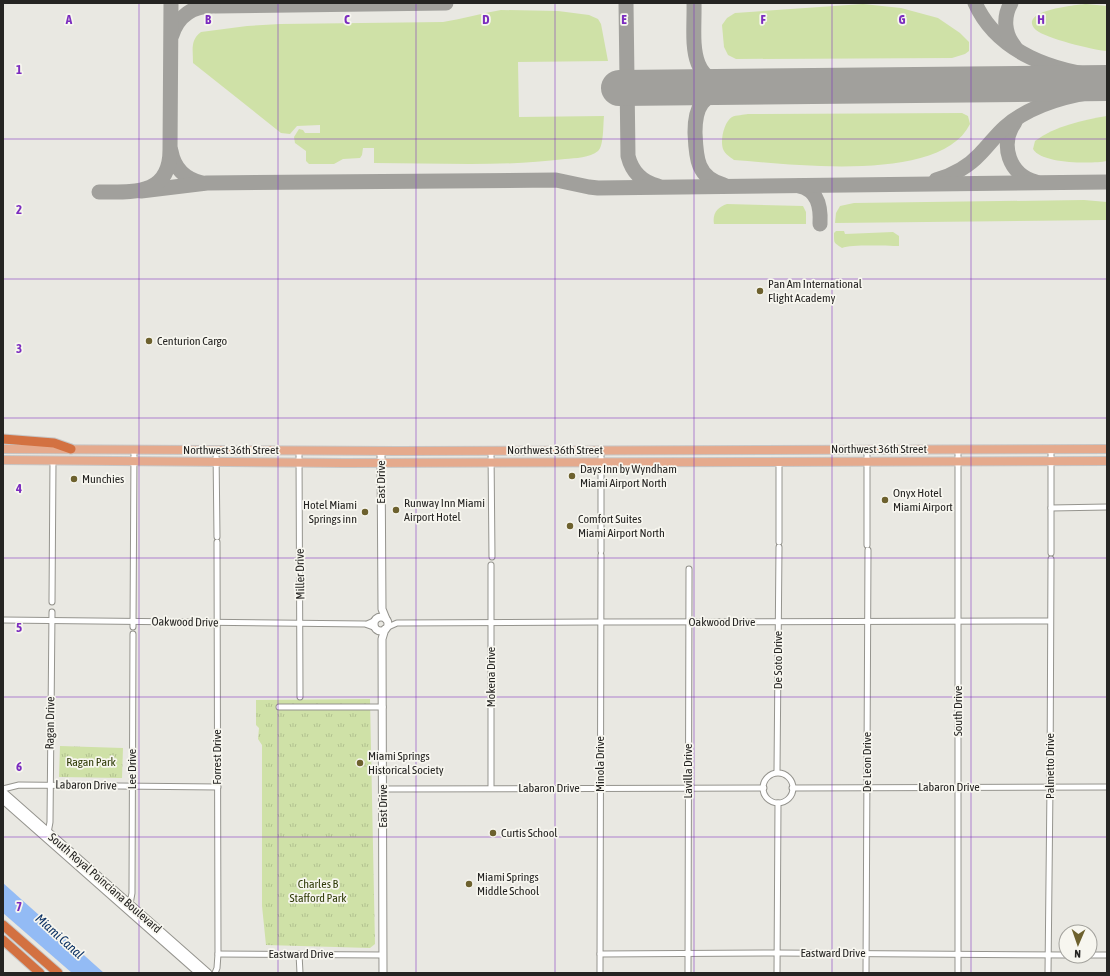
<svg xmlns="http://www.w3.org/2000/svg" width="1110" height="976" viewBox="0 0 1110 976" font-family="'Asap Condensed',sans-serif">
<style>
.grass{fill:#cfe1a7}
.park{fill:url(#park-tufts)}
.water{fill:#93bbf5}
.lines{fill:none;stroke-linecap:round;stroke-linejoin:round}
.taxiway{stroke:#a1a09c;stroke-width:15}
.runway{stroke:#a1a09c;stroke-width:36}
.street-casing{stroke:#95948e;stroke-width:7}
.secondary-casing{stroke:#95948e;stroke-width:9}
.primary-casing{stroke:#c6c6c6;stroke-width:10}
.highway-casing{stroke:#c6c6c6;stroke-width:11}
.street{stroke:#fff;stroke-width:5}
.secondary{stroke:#fff;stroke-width:7}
.primary{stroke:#e5aa8d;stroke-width:8}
.highway{stroke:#d37141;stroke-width:9}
.grid{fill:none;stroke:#7b2cbf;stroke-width:1;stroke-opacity:0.55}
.poi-dot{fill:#6d612e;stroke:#f7f6ef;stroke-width:1.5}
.labels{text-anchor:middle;stroke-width:3.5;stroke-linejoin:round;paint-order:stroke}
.poi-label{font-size:12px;fill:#252422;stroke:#f7f6ef;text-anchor:start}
.street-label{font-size:12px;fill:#252422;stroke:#f7f6ef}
.park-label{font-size:12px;fill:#313d09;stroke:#f7f6ef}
.water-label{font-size:13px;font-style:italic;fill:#0a3063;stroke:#f7f6ef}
.grid-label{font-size:13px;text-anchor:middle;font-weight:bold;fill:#7b2cbf;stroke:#f7f6ef;stroke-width:3.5;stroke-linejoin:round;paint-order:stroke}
</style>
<defs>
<pattern id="park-tufts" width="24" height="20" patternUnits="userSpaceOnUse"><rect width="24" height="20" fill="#cfe1a7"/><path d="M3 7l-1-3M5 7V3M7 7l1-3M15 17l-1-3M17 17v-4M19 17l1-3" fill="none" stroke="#b2c18f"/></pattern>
</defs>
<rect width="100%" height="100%" fill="#e9e8e2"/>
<g class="grass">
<path d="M863 4 901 8 938 18 960 33 969 42V51L965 54 952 58 736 59 728 55 724 47 722 25 727 18 735 13Z"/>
<path d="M1086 4 1107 6V51C1093 50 1045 38 1036 30 1016 10 1077 5 1086 4Z"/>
<path d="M501 10 558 11 589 15 598 19 601 24 608 61 518 62 519 117 604 116C603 125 604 146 598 151 590 158 575 158 565 159 502 167 438 163 374 163V148H363L362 155 360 158 343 159 334 164H309L306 161V151L295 143 294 137 299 129 303 130 305 133H320V125L297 126 290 134 281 133 193 63C193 50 190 40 201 32L247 26 280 24 443 22C463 19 482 13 501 10Z"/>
<path d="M962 113 968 116 970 124C941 184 790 164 734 160 730 157 725 154 723 149 720 140 724 122 732 117 736 115 744 115 748 114Z"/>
<path d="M1107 116V161C1092 164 1041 164 1033 149L1035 141C1055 126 1083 120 1107 116Z"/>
<path d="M1084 200 1107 202V220L835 223 836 213 840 206 854 203Z"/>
<path d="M727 204 803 206 806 212V224H714C712 213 718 207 727 204Z"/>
<path d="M836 231H844L845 234 893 232 899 236V246C886 246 852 244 842 248 834 242 834 245 834 233Z"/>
</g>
<g class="park">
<path d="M370 699 375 944 370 948 266 945 262 906V745L258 739 259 728 256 725V700Z"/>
<path d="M60 746 123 748 122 778 59 777Z"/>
</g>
<path class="water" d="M3 883 104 973H72L3 913Z"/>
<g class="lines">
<g class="taxiway">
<path d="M202 3 216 6 446 3"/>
<path d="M626 3 628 156C632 172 642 182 658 186"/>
<path d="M694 3C695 39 685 81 733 87"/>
<path d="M975 3C998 54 1055 72 1107 77"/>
<path d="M1011 3C1003 17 1004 34 1015 47"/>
<path d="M172 35C178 16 193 6 213 6"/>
<path d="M1015 122C999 144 1009 175 1036 182"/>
<path d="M171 151C174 168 185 179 202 183"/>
<path d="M936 180C953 175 968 167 980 154 989 145 996 135 1005 127 1033 103 1071 94 1107 90"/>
<path d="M724 185C696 178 696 156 695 132 695 122 696 111 702 103 711 92 723 88 736 87"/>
<path d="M799 186C818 190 821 207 820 224"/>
<path d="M141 191 207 183 556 180 589 187 598 188 1107 182"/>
<path d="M99 192C133 192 170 196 170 150L171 3"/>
</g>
<path class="runway" d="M619 88 1107 83"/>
<g class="street-casing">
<g id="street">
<path d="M958 449V973"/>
<path d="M1051 449V553"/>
<path d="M216 450 217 537"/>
<path d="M299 451 300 697"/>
<path d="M491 451 492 557"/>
<path d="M1051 508 1107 507"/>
<path d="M779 542V462"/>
<path d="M867 545V449"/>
<path d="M601 551V450"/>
<path d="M52 602 53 461"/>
<path d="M3 620 365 624 376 628"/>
<path d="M367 624 376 620"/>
<path d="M133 627 134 450"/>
<path d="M388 627 397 623 596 622 1050 621"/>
<path d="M279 707H383"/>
<path d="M777 772 779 547"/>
<circle cx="778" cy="788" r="15"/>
<path d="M491 788V565"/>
<path d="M792 788 1107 787"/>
<path d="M3 789 19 785 218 787"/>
<path d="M383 789 764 788"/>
<path d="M48 833 50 822 52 612"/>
<path d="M130 904 132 893 133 634"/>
<path d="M218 954 383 955"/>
<path d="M299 954 300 973"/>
<path d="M600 954 777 953 1066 955"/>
<path d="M1090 955H1107"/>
<path d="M215 973 217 968 218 954 217 542"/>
<path d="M600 973 601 555"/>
<path d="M688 973 689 569"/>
<path d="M777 973 778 803"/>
<path d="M866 973 868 550"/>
<path d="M1048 973 1050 786 1051 559"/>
</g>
</g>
<g class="secondary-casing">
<g id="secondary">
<path d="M381 451 382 609 386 619"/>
<circle cx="381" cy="624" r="7"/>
<path d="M3 792 208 973"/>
<path d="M3 800 199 973"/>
<path d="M383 973 382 639 385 629"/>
</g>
</g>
<g class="primary-casing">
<g id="primary">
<path d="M3 449 397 451 1107 449"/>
<path d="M3 460 344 463 1107 461"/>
</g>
</g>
<g class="highway-casing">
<g id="highway">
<path d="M3 439 54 443 71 449"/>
<path d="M3 925 58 973"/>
<path d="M3 940 40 973"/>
</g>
</g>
<use href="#street" class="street"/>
<use href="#secondary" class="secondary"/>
<use href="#primary" class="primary"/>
<use href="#highway" class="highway"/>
</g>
<path class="grid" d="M139 3V973M278 3V973M416 3V973M555 3V973M694 3V973M832 3V973M971 3V973M3 139H1107M3 279H1107M3 418H1107M3 558H1107M3 697H1107M3 837H1107"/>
<g class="poi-dot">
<circle cx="760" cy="291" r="4"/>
<circle cx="149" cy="341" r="4"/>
<circle cx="572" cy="476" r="4"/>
<circle cx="74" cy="479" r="4"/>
<circle cx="885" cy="500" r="4"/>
<circle cx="396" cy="510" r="4"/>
<circle cx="365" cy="512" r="4"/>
<circle cx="570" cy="526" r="4"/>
<circle cx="360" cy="763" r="4"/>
<circle cx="493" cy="833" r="4"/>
<circle cx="469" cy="884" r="4"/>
</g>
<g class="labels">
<g class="poi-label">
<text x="768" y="288">Pan Am International<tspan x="768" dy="14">Flight Academy</tspan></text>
<text x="157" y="345">Centurion Cargo</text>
<text x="580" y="473">Days Inn by Wyndham<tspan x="580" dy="14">Miami Airport North</tspan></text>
<text x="82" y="483">Munchies</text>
<text x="893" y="497">Onyx Hotel<tspan x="893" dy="14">Miami Airport</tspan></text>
<text x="404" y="507">Runway Inn Miami<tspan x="404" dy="14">Airport Hotel</tspan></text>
<text x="357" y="509" text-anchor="end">Hotel Miami<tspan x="357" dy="14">Springs inn</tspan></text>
<text x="578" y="523">Comfort Suites<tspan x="578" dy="14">Miami Airport North</tspan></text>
<text x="368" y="760">Miami Springs<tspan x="368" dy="14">Historical Society</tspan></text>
<text x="501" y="837">Curtis School</text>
<text x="477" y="881">Miami Springs<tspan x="477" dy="14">Middle School</tspan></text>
</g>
<g class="street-label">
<text x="879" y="453">Northwest 36th Street</text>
<text x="231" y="454">Northwest 36th Street</text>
<text x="555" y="454">Northwest 36th Street</text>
<text transform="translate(381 482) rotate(-90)" y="4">East Drive</text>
<text transform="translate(300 574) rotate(-91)" y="4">Miller Drive</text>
<text transform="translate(185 622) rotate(1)" y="4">Oakwood Drive</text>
<text x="722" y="626">Oakwood Drive</text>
<text transform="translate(778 660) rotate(-90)" y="4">De Soto Drive</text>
<text transform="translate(491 677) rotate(-90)" y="4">Mokena Drive</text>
<text transform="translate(958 711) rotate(-90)" y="4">South Drive</text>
<text transform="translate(50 723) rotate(-89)" y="4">Ragan Drive</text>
<text transform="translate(217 757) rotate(-90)" y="4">Forrest Drive</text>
<text transform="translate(867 762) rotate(-90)" y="4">De Leon Drive</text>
<text transform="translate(600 764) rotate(-90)" y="4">Minola Drive</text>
<text transform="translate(1050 766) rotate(-90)" y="4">Palmetto Drive</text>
<text transform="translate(132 769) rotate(-90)" y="4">Lee Drive</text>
<text transform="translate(688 771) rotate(-90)" y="4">Lavilla Drive</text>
<text transform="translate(86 785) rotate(1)" y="4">Labaron Drive</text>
<text x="949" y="791">Labaron Drive</text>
<text x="549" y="792">Labaron Drive</text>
<text transform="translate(383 806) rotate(-90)" y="4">East Drive</text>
<text transform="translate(105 883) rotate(41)" y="4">South Royal Poinciana Boulevard</text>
<text x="833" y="957">Eastward Drive</text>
<text x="301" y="958">Eastward Drive</text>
</g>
<g class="park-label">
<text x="91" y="766">Ragan Park</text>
<text x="318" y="888">Charles B<tspan x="318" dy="14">Stafford Park</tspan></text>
</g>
<g class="water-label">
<text transform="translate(60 936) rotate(42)" y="5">Miami Canal</text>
</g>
</g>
<g class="grid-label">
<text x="69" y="24">A</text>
<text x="208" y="24">B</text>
<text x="347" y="24">C</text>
<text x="486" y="24">D</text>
<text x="624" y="24">E</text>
<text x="763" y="24">F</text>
<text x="902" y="24">G</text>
<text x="1041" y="24">H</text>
<text x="19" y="74">1</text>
<text x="19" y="214">2</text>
<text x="19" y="353">3</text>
<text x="19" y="493">4</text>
<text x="19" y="632">5</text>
<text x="19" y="771">6</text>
<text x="19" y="911">7</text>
</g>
<rect width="1110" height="976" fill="none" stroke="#252422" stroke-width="8"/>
<g transform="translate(1078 944) rotate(182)"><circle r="19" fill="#f7f6ef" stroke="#a3a29d"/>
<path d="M0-3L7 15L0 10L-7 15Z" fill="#6d612e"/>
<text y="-6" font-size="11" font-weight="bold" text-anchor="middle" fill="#252422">N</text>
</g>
</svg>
